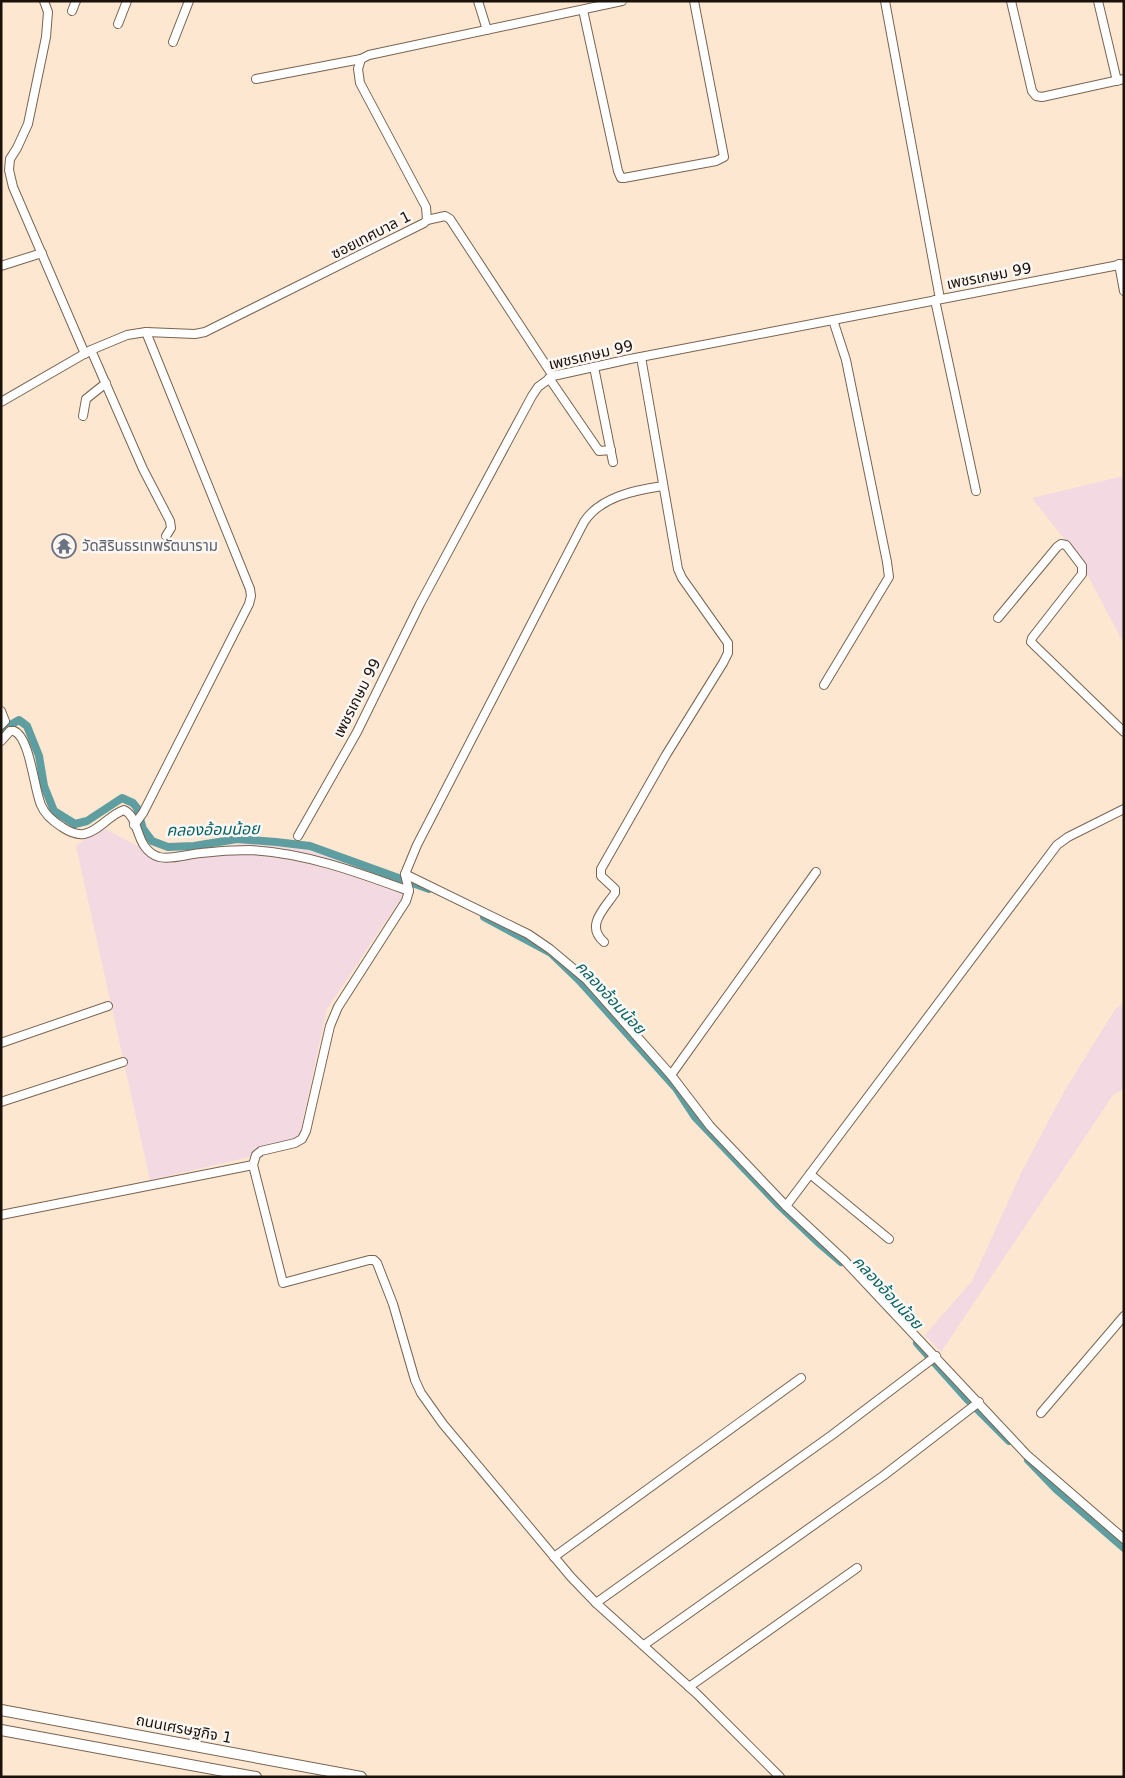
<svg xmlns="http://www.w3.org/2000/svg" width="1125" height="1778" viewBox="0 0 1125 1778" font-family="'DejaVu Sans','Noto Sans Thai',sans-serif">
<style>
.industrial{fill:#f3d9e1}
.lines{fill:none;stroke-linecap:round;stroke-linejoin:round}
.canal{stroke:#5e9ea0;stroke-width:8}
.minor-casing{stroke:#786451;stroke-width:10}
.secondary-casing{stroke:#786451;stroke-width:12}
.minor{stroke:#fff;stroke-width:8}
.secondary{stroke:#fff;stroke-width:10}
.labels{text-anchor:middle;stroke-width:5;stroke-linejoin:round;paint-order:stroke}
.street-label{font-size:15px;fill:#1a120a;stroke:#fcf7f3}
.worship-label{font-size:15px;fill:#5b616d;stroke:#fcf7f3;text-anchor:start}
.water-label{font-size:16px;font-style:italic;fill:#046467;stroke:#fcf7f3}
</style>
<rect width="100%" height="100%" fill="#fee7d0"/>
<g class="industrial">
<path d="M1124 476V644L1077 555 1032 498Z"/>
<path d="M102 827 160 858 244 843 307 850 395 879 406 891 327 1009 297 1146 150 1180 76 846Z"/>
<path d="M1124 1003V1089L1113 1095 941 1352 925 1335 972 1281 1023 1169 1065 1090 1116 1008Z"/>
</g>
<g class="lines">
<g class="canal">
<path d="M1 734 7 727 19 720 27 726 39 756 44 786 54 811 75 824 87 821 122 798 133 803 137 808 143 829 152 841 168 847 194 846 237 839 276 842 310 846 429 889"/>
<path d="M484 917 551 953 579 980 676 1088 695 1117 778 1204 820 1244 841 1262"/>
<path d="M917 1343 968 1400 1009 1441"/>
<path d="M1028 1460 1056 1489 1124 1548"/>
</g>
<g class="minor-casing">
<g id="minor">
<path d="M44 1 48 12 46 37 28 124 17 148 10 159 9 170 13 187 85 354"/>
<path d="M478 1 487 30"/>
<path d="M885 1 940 299"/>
<path d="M1011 1 1032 91 1036 96 1042 97 1124 79"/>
<path d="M1098 1 1117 81"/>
<path d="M583 10 618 171 621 178H624L716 161 724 157 694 1"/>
<path d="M72 11 76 1"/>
<path d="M118 24 127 1"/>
<path d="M173 42 189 1"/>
<path d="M256 79 361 59"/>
<path d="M427 220 445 216 450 219 553 376"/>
<path d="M1119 264 1124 291"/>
<path d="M1 266 42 253"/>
<path d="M935 300 976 491"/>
<path d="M91 350 143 469 170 521 171 528 166 536"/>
<path d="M594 367 613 462"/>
<path d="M549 378 599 451 611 450"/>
<path d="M1 402 91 350 127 335 146 332 195 334 205 332 424 223 427 220 426 207 360 83 358 69 361 59 369 55 622 1"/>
<path d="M83 416 86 399 106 383"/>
<path d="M663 486C635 490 600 497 584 522L417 845 405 874 409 891 406 901 338 1007 330 1026 306 1131 302 1139 295 1143 261 1151 256 1155 253 1165 283 1283 369 1260H374L377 1263 393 1304 415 1380 421 1393 443 1424 571 1577 596 1603 697 1694 780 1777"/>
<path d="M998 618 1057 547 1061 544 1066 545 1082 566V574L1032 638 1031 642 1124 732"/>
<path d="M824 685 889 577 887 562 846 360 833 320"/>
<path d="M1 711 5 721 1 725"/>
<path d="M1 741 10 731H14C30 737 34 789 41 805 45 815 54 822 62 827 68 831 77 835 84 834 99 831 109 815 124 810 141 818 134 849 159 857 171 860 188 854 201 853 217 851 234 850 250 850 306 853 357 872 409 891"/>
<path d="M134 825 143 813 249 604 251 596 250 589 146 332"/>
<path d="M298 836 357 732 420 604 532 396 538 387 553 376 630 359 1124 264"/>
<path d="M405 874 528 934 550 949 587 980 671 1075 710 1126 786 1206 844 1260 1027 1455 1124 1539"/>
<path d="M604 942C585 926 604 909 615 893V889L601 876V869L666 755 723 663 728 653V643L682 578 678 569 641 357"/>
<path d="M1 1043 108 1006"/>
<path d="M671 1075 816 872"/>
<path d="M1 1102 123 1062"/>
<path d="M810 1174 889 1239"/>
<path d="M786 1206 1057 845 1068 837 1124 809"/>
<path d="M1 1215 253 1165"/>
<path d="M1041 1413 1124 1316"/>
<path d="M554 1557 801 1378"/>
<path d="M596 1603 832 1435 936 1356"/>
<path d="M644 1645 883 1476 979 1402"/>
<path d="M689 1687 857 1568"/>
</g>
</g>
<g class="secondary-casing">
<g id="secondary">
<path d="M1 1710 361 1777"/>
<path d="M1 1730 256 1777"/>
</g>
</g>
<use href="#minor" class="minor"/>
<use href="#secondary" class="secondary"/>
</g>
<defs>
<g id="temple-ring" transform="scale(1.25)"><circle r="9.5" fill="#fcf7f3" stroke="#6b7280" stroke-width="1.5"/><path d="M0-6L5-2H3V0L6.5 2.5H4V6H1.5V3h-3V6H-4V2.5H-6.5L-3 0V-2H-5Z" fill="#6b7280"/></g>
</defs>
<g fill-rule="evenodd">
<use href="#temple-ring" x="64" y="546"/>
</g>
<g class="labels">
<g class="street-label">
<text transform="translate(371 235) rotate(-27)" y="5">ซอยเทศบาล 1</text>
<text transform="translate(989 276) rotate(-11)" y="5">เพชรเกษม 99</text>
<text transform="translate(591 355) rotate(-13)" y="5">เพชรเกษม 99</text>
<text transform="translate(357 698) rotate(-63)" y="5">เพชรเกษม 99</text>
<text transform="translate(184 1729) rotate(11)" y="5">ถนนเศรษฐกิจ 1</text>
</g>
<g class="worship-label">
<text x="82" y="551">วัดสิรินธรเทพรัตนาราม</text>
</g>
<g class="water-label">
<text transform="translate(213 829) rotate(-1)" y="6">คลองอ้อมน้อย</text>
<text transform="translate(611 997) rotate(47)" y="6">คลองอ้อมน้อย</text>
<text transform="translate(888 1292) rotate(47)" y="6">คลองอ้อมน้อย</text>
</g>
</g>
<rect width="1125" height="1778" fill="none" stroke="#1a120a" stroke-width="5"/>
</svg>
